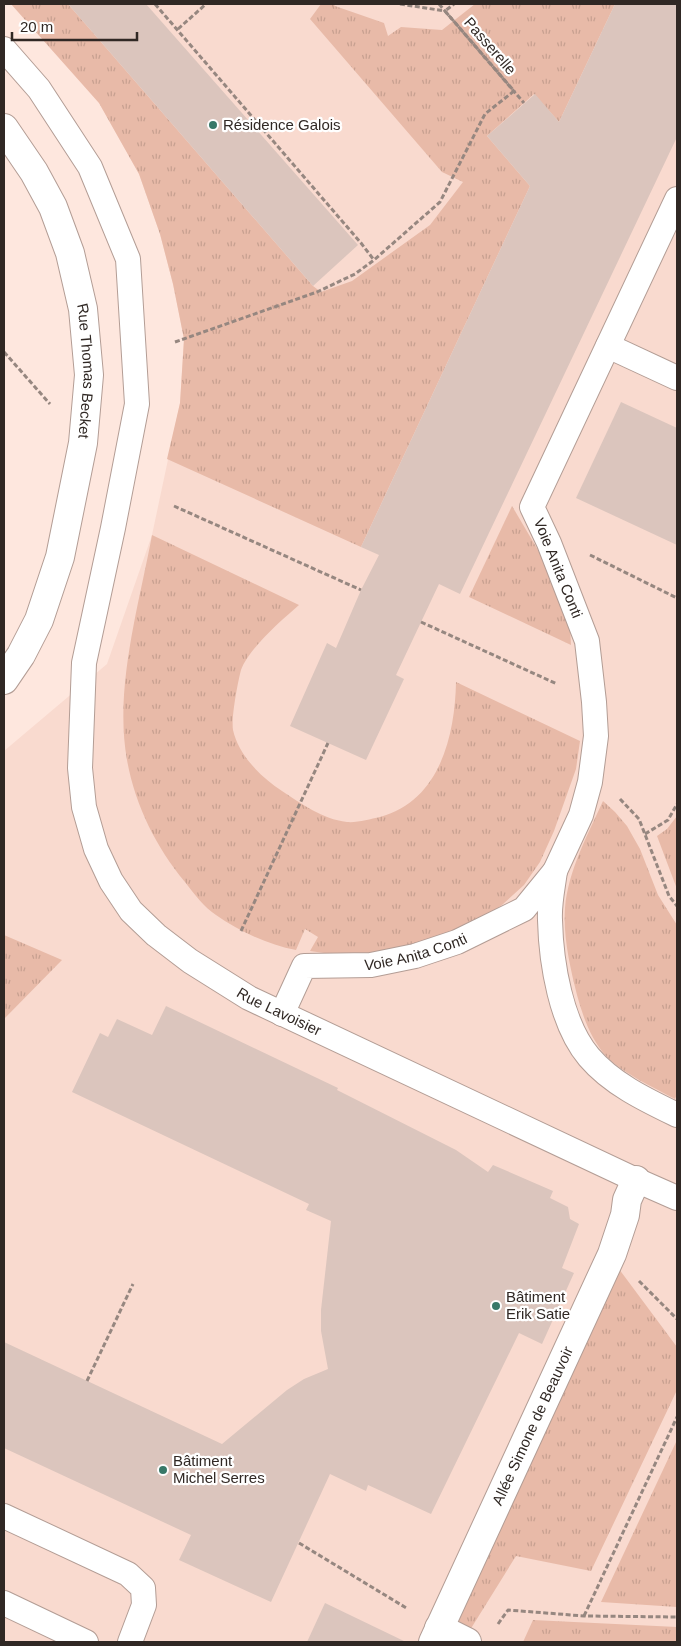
<svg xmlns="http://www.w3.org/2000/svg" width="681" height="1646" viewBox="0 0 681 1646" font-family="Arial,sans-serif">
<style>
.built{fill:#f9dacf}
.grass{fill:url(#grass-tufts)}
.building{fill:#dbc5bd}
.lines{fill:none;stroke-linecap:round;stroke-linejoin:round}
.lane-casing{stroke:#b39d95;stroke-width:26}
.street-casing{stroke:#b39d95;stroke-width:30}
.path{stroke:#968780;stroke-width:3;stroke-dasharray:5 2.5;stroke-linecap:butt}
.lane{stroke:#fff;stroke-width:24}
.street{stroke:#fff;stroke-width:28}
.path-bridge{stroke:#968780;stroke-width:3;stroke-dasharray:5 2.5;stroke-linecap:butt}
.poi-dot{fill:#377868;stroke:#fff;stroke-width:2}
.labels{text-anchor:middle;stroke-width:4.5;stroke-linejoin:round;paint-order:stroke}
.street-label{font-size:15px;fill:#302824;stroke:#fff}
.poi-label{font-size:15px;fill:#302824;stroke:#fff;text-anchor:start}
</style>
<defs>
<pattern id="grass-tufts" width="24" height="20" patternUnits="userSpaceOnUse" patternTransform="scale(1.25)"><rect width="24" height="20" fill="#e8baa8"/><path d="M3 7l-1-3M5 7V3M7 7l1-3M15 17l-1-3M17 17v-4M19 17l1-3" fill="none" stroke="#c7a090"/></pattern>
</defs>
<rect width="100%" height="100%" fill="#fee7de"/>
<path class="built" d="M11 4H677V1642H4V751L107 664 152 535 180 403 184 339 173 284 160 234 139 174 99 103Z"/>
<g class="grass">
<path d="M11 4H68L313 286 321 292 352 281 430 225 463 182 442 172 310 19 321 4H333L335 6 384 23 388 36 401 27 442 30 475 4H615L559 122 534 94 487 136 530 186 361 547 167 459 180 403 184 339 173 284 160 234 139 174 99 103Z"/>
<path d="M512 506 548 567 570 626 571 645 469 597Z"/>
<path d="M152 535 299 605C282 620 249 648 241 670 238 681 231 718 233 730 239 756 261 777 282 791 302 804 322 819 347 822 357 823 370 819 380 817 440 801 455 735 456 682L580 741 576 769 554 831 540 862 524 885 502 905 472 925 405 948 365 954H331L310 951 318 937 305 929 296 950C268 945 239 931 216 915 204 907 194 894 185 882 156 847 135 805 127 760 114 689 139 605 152 535Z"/>
<path d="M603 801 615 812 627 826 640 849 658 895 677 925V1094L675 1099C653 1087 624 1074 607 1057 591 1040 583 1017 577 995 570 967 563 937 565 908 568 871 588 834 603 801Z"/>
<path d="M677 816V889L657 836 667 829Z"/>
<path d="M4 935 62 960 4 1019Z"/>
<path d="M619 1269 677 1347V1390L591 1571 516 1556 470 1630 452 1621Z"/>
<path d="M677 1440V1607L601 1602Z"/>
<path d="M533 1620 677 1627V1642H523Z"/>
</g>
<g class="building">
<path d="M68 4H146L358 245 313 286Z"/>
<path d="M615 4H677V137L460 594 439 584 396 675 404 679 366 760 290 726 327 643 336 648 361 590 379 555 361 547 530 186 487 136 535 94 559 122Z"/>
<path d="M621 402 677 428V545L576 498Z"/>
<path d="M166 1006 338 1088 337 1090 456 1150 488 1172 493 1165 553 1191 550 1198 568 1207 570 1219 579 1224 562 1268 574 1273 542 1344 519 1333 431 1514 368 1485 366 1491 330 1474 271 1602 179 1560 191 1535 4 1448V1342L222 1444 287 1390 304 1379 328 1369 321 1331V1310L331 1221 306 1210 309 1204 72 1092 100 1033 108 1037 117 1019 152 1035Z"/>
<path d="M325 1603 406 1642H307Z"/>
</g>
<g class="lines">
<g class="lane-casing">
<g id="lane">
<path id="s1" d="M4 49 39 89 90 167 128 259 137 404 113 528 84 663 80 768 84 807 96 849 111 881 131 911 156 935 190 961 249 998 636 1180 677 1198"/>
<path d="M608 346 677 378"/>
<path d="M555 871C553 887 549 904 550 920 551 963 561 1024 589 1057 612 1084 646 1100 677 1115"/>
<path id="s2" d="M282 1014 304 966 371 965 415 956 457 942 524 909 555 871 581 815 590 782 596 736 594 702 587 641 549 543 532 507 677 199"/>
<path d="M4 1516 128 1574 143 1588 144 1605 130 1642"/>
<path d="M4 1603 86 1642"/>
</g>
</g>
<g class="street-casing">
<g id="street">
<path id="s3" d="M4 128 34 172 53 207 70 253 83 309 89 375 83 443 60 557 39 620 21 655 4 680"/>
<path d="M439 1628 467 1642"/>
<path id="s4" d="M433 1642 612 1254 625 1215 627 1200 636 1180"/>
</g>
</g>
<g class="path">
<path d="M155 4 361 243 374 260"/>
<path d="M400 4 445 11"/>
<path d="M178 29 206 4"/>
<path d="M175 342 317 292 355 274 374 260 440 202 485 114 514 91 445 11 454 4"/>
<path d="M4 352 50 404"/>
<path d="M174 506 361 590"/>
<path d="M590 555 677 598"/>
<path d="M421 622 557 684"/>
<path d="M620 799 639 819 669 896 677 906"/>
<path d="M645 834 668 820 677 804"/>
<path d="M241 931 328 743"/>
<path d="M639 1281 677 1319"/>
<path d="M87 1381 133 1284"/>
<path d="M299 1543 408 1609"/>
<path d="M584 1616 677 1417"/>
<path d="M498 1624 508 1610 584 1616 677 1617"/>
</g>
<use href="#lane" class="lane"/>
<use href="#street" class="street"/>
<path class="path-bridge" d="M439 4 524 103"/>
</g>
<g class="poi-dot">
<circle cx="213" cy="125" r="5"/>
<circle cx="496" cy="1306" r="5"/>
<circle cx="163" cy="1470" r="5"/>
</g>
<g class="labels">
<g class="street-label">
<text transform="translate(490 46) rotate(49)" y="5">Passerelle</text>
<text dy="5" stroke="none"><textPath href="#s3" startOffset="262">Rue Thomas Becket</textPath></text>
<text transform="translate(558 568) rotate(68)" y="5">Voie Anita Conti</text>
<text dy="5" stroke="none"><textPath href="#s2" startOffset="166">Voie Anita Conti</textPath></text>
<text dy="5" stroke="none"><textPath href="#s1" startOffset="1095">Rue Lavoisier</textPath></text>
<text dy="5" stroke="none"><textPath href="#s4" startOffset="238">Allée Simone de Beauvoir</textPath></text>
</g>
<g class="poi-label">
<text x="223" y="130">Résidence Galois</text>
<text x="506" y="1302">Bâtiment<tspan x="506" dy="17">Erik Satie</tspan></text>
<text x="173" y="1466">Bâtiment<tspan x="173" dy="17">Michel Serres</tspan></text>
</g>
</g>
<rect width="681" height="1646" fill="none" stroke="#302824" stroke-width="10"/>
<path d="M12 32v8h125v-8" fill="none" stroke="#302824" stroke-width="2.5"/>
<text x="20" y="32" font-size="15" fill="#302824" stroke="#ffffff" stroke-width="4" paint-order="stroke">20 m</text>
</svg>
